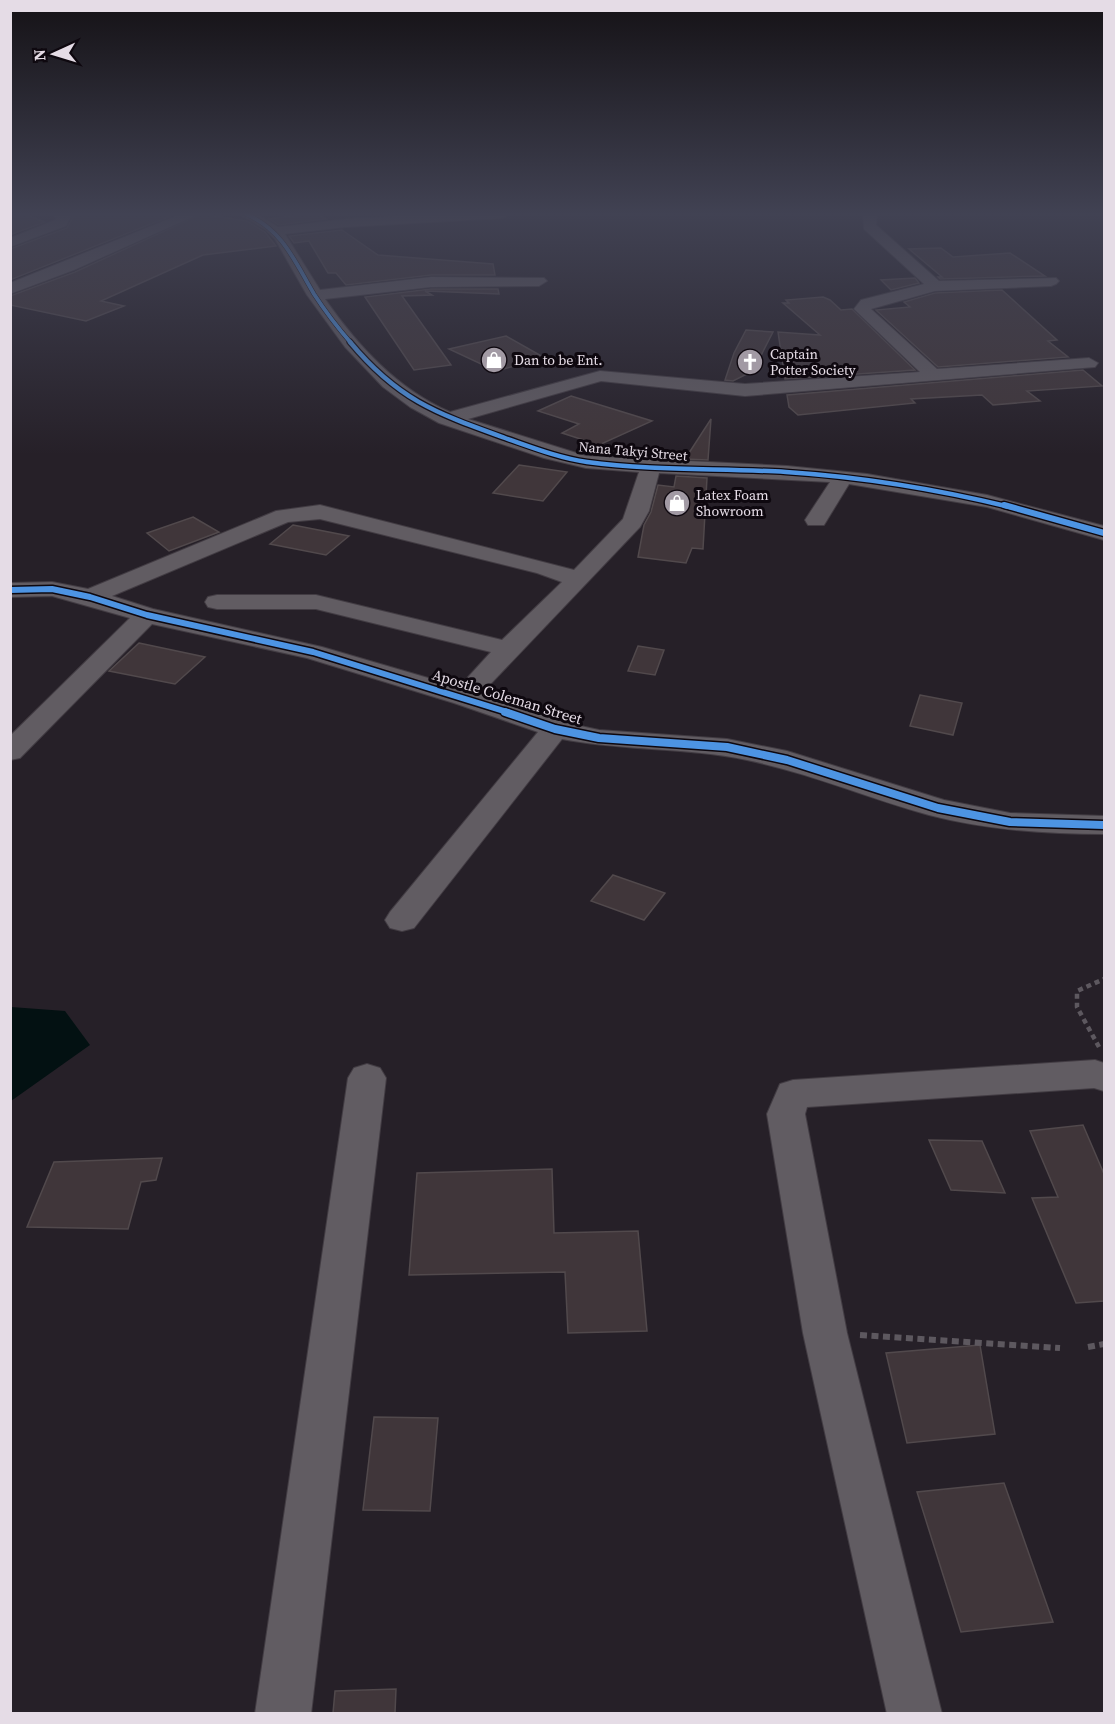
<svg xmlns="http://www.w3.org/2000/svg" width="1115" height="1724" viewBox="0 0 1115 1724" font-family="'Source Serif 4',serif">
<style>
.water{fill:#031112}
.building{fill:#40363a;stroke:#51494c;stroke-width:1.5}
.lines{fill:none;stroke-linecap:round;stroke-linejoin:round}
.street-casing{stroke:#423c43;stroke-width:2}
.path-far1{stroke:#5d585f;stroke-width:4.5;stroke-dasharray:5 4;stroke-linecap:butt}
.path{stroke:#5d585f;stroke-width:6;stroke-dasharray:7 4.5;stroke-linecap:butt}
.street{fill:#615c62;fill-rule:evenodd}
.cycleway-far3-casing{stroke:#0e080f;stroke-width:5}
.cycleway-far2-casing{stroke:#0e080f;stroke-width:7}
.cycleway-far1-casing{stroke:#0e080f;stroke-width:9}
.cycleway-casing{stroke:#0e080f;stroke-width:11}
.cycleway-far3{stroke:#4d94e3;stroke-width:4}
.cycleway-far2{stroke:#4d94e3;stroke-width:4.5}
.cycleway-far1{stroke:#4d94e3;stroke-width:6}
.cycleway{stroke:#4d94e3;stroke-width:8}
.labels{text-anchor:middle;stroke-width:6;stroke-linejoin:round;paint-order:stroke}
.far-poi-label{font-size:14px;fill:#e5dce6;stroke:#0e080f;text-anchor:start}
.far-street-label{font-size:14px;fill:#e5dce6;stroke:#0e080f}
.street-label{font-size:15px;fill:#e5dce6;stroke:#0e080f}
</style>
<rect width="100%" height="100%" fill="#262028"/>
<path class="water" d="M11 1007 65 1011 90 1045 11 1101Z"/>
<g class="building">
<path d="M24 214 45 222 10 235V217Z"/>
<path d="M71 214H176L10 280V249L67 228 73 217Z"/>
<path d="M201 214 247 221 265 232 276 246 203 255 101 301 124 306 86 321 10 305V296L75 272Z"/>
<path d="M307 214H318L326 219 279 225 269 219Z"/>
<path d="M342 230 378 255 493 264 495 275H431L346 285 336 273H328L309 241 294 243 289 236Z"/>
<path d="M941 248 953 257 1010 253 1045 276 940 279 938 277H942L909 249Z"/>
<path d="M915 278 919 283 891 290 881 280Z"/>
<path d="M431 289H498L499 294 425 291 432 295 402 296 451 365 414 370 365 297Z"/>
<path d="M1002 290 1057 340 1048 341 1068 357 938 367 876 310 910 307 904 302 935 293Z"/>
<path d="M823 297 830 300 841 310 852 309 915 370 785 379 778 332 820 335 783 303H789L786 300Z"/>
<path d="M746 330 773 332 753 371 733 381 725 380 734 353Z"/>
<path d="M506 336 545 358 496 371 449 349Z"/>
<path d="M1083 370 1102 386 1027 391 1040 401 993 405 982 395 911 399 915 403 798 415 789 407 787 395Z"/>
<path d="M571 396 652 421 599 445 562 433 579 424 538 411Z"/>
<path d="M711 419 708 460 685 459Z"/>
<path d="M519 465 567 472 543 501 493 493Z"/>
<path d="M676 476 707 478 703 549 692 548 686 563 638 557 644 525 651 512 658 485 674 487Z"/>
<path d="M193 517 219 532 169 551 147 533Z"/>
<path d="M293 525 349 536 326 555 270 544Z"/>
<path d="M139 643 205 657 175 684 109 671Z"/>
<path d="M638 646 664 650 655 675 628 671Z"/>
<path d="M920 695 962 703 953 735 910 726Z"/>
<path d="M613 875 665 893 644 920 591 901Z"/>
<path d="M1083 1125 1104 1174V1301L1076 1303 1032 1198 1058 1197 1030 1131Z"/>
<path d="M929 1140 982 1141 1005 1193 951 1190Z"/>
<path d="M162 1158 156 1180 141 1182 128 1229 27 1227 54 1162Z"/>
<path d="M552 1169 554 1233 638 1231 647 1331 568 1333 565 1272 409 1275 417 1173Z"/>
<path d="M980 1345 995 1434 907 1443 886 1353Z"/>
<path d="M374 1417 438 1418 430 1511 363 1510Z"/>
<path d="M1004 1483 1053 1622 961 1632 917 1492Z"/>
<path d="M396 1689 395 1713H333L335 1691Z"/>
</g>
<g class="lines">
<g class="street-casing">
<g id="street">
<path d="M51 214 71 216 66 226 10 247V238L55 220 56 218Z"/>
<path d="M181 214H199L74 270 10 294V283Z"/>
<path d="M239 214H257L278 227 346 219 436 214H510L503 218 346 227 285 234 320 290 431 277 544 278 547 281 539 286 431 287 325 299C358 346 397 389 450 412L600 371 745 384 920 372 854 309 861 300 924 284 864 229 863 214H877L876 225 939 281 1056 278 1059 281 1056 284 1051 286 935 291 871 309 937 369 1089 358 1098 363 1095 367 745 396 601 381 468 419 586 456 787 466 867 474 987 495 1104 526V540L987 507 849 484 824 525H808L805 520 830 482 659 473 649 511 640 527 481 694 562 722 599 730 727 739 787 751 944 800 1010 813 1104 816V834C1045 834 987 830 929 815 868 798 809 773 747 760 686 747 623 751 562 739L414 928 402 931 390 928 385 920 390 912 538 732 454 703 307 658 152 624 20 758 10 760V736L130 618 52 596 10 597V583L52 582 88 589 276 511 320 505 574 570 623 519 639 472 586 468 544 458 439 423 410 407 383 387 345 347 307 295 275 239 266 230ZM320 519 537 573 562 582 502 640 316 595H217L208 597 205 602 208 607 217 609H316L491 652 459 687 322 647 153 609 112 596 288 522Z"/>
<path d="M1095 1060 1104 1063V1091L1094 1088 807 1107 805 1114 847 1333 942 1714H887L803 1333 767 1114 780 1084 793 1080Z"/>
<path d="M367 1064 380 1068 386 1078 311 1714H255L348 1078 354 1068Z"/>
</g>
</g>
<path class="path-far1" d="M1099 1047 1077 1007V991L1104 979"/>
<g class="path">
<path d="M860 1335 1060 1348"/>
<path d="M1088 1347 1104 1344"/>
</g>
<use href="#street" class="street"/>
<g class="cycleway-far3-casing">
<path id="cycleway-far3" d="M246 214C283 230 295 262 314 294 325 311 338 328 351 343"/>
</g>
<g class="cycleway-far2-casing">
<path id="cycleway-far2" d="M350 342C398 400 436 413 505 438 531 447 559 458 587 462 653 471 720 468 786 472 862 477 936 489 1010 507"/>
</g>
<g class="cycleway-far1-casing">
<g id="cycleway-far1">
<path d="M1004 505 1104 533"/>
<path d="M10 590 52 589 90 597 147 615 313 652 510 713"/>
</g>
</g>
<g class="cycleway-casing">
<path id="cycleway" d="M505 712 555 729 599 738 727 747 787 760 938 808 1010 822 1104 825"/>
</g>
<use href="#cycleway-far3" class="cycleway-far3"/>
<use href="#cycleway-far2" class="cycleway-far2"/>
<use href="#cycleway-far1" class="cycleway-far1"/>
<use href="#cycleway" class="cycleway"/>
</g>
<linearGradient id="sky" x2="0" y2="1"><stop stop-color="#151216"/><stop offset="0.47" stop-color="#414253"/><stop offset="1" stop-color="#414253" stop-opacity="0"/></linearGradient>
<rect width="1115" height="455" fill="url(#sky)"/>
<defs>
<g id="shop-disc" transform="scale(1.35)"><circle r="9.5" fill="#a29aa4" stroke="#0e080f"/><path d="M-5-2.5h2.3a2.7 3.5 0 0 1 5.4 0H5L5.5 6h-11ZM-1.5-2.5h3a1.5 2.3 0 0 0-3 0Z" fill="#fff"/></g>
<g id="church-disc" transform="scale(1.35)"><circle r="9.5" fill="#a29aa4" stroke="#0e080f"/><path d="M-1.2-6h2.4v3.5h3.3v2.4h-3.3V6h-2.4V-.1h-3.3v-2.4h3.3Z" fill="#fff"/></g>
</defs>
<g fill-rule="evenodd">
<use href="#shop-disc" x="494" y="360"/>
<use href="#church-disc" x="750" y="362"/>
<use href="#shop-disc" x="677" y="503"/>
</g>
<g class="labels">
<g class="far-poi-label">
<text x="770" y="359">Captain<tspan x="770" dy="16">Potter Society</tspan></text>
<text x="514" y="365">Dan to be Ent.</text>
<text x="696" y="500">Latex Foam<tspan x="696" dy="16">Showroom</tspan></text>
</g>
<g class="far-street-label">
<text transform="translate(633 451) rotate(5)" y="5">Nana Takyi Street</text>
</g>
<g class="street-label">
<text transform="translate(507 697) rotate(17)" y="5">Apostle Coleman Street</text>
</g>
</g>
<rect width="1115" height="1724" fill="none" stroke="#e5dce6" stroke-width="24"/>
<g transform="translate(54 54) rotate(266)" stroke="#0e080f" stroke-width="4.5" paint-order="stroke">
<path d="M0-4.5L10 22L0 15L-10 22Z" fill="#e5dce6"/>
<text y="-9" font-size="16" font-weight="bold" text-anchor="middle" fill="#e5dce6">N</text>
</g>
</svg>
